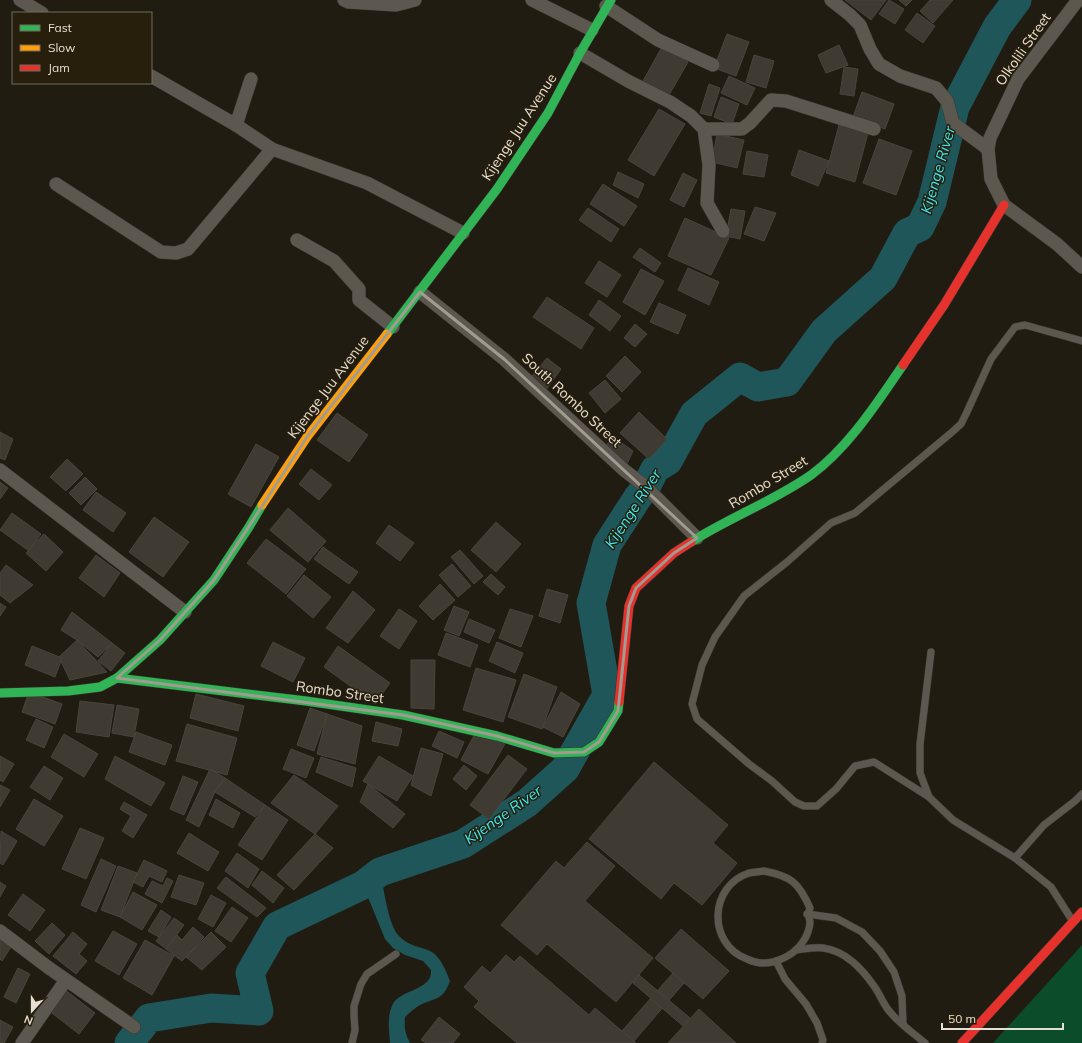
<svg xmlns="http://www.w3.org/2000/svg" width="1082" height="1043" viewBox="0 0 1082 1043" font-family="Mulish,sans-serif">
<style>
.green{fill:#0b4d2a}
.water{fill:#1e5659}
.lines{fill:none;stroke-linecap:round;stroke-linejoin:round}
.river{stroke:#1e5659;stroke-width:29}
.building{fill:#3f3a32;stroke:#49453c}
.lane-casing{stroke:#3b362f;stroke-width:8}
.street-casing{stroke:#3b362f;stroke-width:14}
.fast-casing{stroke:#3b362f;stroke-width:10}
.slow-casing{stroke:#3b362f;stroke-width:10}
.jam-casing{stroke:#3b362f;stroke-width:10}
.lane{stroke:#5c5850;stroke-width:7}
.street{stroke:#5c5850;stroke-width:13}
.fast{stroke:#30b455;stroke-width:9}
.slow{stroke:#ff9f0a;stroke-width:9}
.jam{stroke:#e5322d;stroke-width:9}
.marked{fill:none;stroke:#a19b90;stroke-width:3;stroke-linejoin:round}
.labels{text-anchor:middle;stroke-width:3;stroke-linejoin:round;paint-order:stroke}
.street-label{font-size:14px;fill:#e6dfd4;stroke:#271e0c}
.water-label{font-size:15px;font-style:italic;fill:#3ce9f3;stroke:#271e0c}
</style>
<rect width="100%" height="100%" fill="#211c12"/>
<path class="green" d="M1082 945V1043H993Z"/>
<path class="water" d="M380 872C384 888 388 925 399 936 409 947 421 946 432 952 441 958 446 971 450 981 443 999 439 997 422 1004 416 1007 410 1012 405 1017 404 1027 405 1034 410 1043H390C389 1031 387 1017 392 1006 397 992 422 991 429 979 431 977 431 972 431 970L423 961 405 955 393 948 385 939 363 885Z"/>
<g class="lines">
<path class="river" d="M129 1043 149 1018 211 1008 259 1011 250 973 277 926 363 885 380 872 463 844 527 803 565 769 607 695 591 603 607 545 638 497 646 487 655 469 668 461 694 414 740 377 758 387 787 382 824 331 883 278 907 233 920 227 932 202 955 107 997 27 1017 0"/>
</g>
<g class="building">
<path d="M845 0H886L871 20Z"/>
<path d="M889 0 904 9 895 24 879 14Z"/>
<path d="M899 0H912L906 6Z"/>
<path d="M930 0H953L933 23 920 11Z"/>
<path d="M917 13 935 26 923 43 905 30Z"/>
<path d="M727 34 749 42 736 76 714 68Z"/>
<path d="M839 45 848 65 826 73 818 55Z"/>
<path d="M662 47 688 62 669 95 643 81Z"/>
<path d="M754 55 774 61 766 88 746 82Z"/>
<path d="M844 67 858 69 854 96 840 94Z"/>
<path d="M729 76 755 88 747 105 721 93Z"/>
<path d="M709 84 720 88 711 116 700 113Z"/>
<path d="M862 92 894 104 885 129 853 117Z"/>
<path d="M721 97 739 104 732 124 714 117Z"/>
<path d="M659 109 685 124 654 176 628 160Z"/>
<path d="M839 125 868 133 855 182 826 173Z"/>
<path d="M717 134 744 140 737 168 712 162Z"/>
<path d="M879 139 912 151 896 195 863 183Z"/>
<path d="M799 150 829 161 818 186 791 175Z"/>
<path d="M747 151 768 155 764 177 743 174Z"/>
<path d="M618 172 644 184 638 198 613 185Z"/>
<path d="M683 173 697 180 684 207 670 200Z"/>
<path d="M603 184 637 206 624 226 590 204Z"/>
<path d="M755 207 776 213 764 241 744 234Z"/>
<path d="M588 208 619 229 611 242 579 220Z"/>
<path d="M731 209 745 211 740 239 726 236Z"/>
<path d="M685 218 729 238 711 275 668 256Z"/>
<path d="M640 248 661 263 655 272 633 257Z"/>
<path d="M599 261 621 275 607 297 585 283Z"/>
<path d="M688 268 719 282 709 305 678 290Z"/>
<path d="M641 269 664 281 645 315 623 302Z"/>
<path d="M547 297 594 328 581 349 533 317Z"/>
<path d="M599 300 621 316 610 331 589 315Z"/>
<path d="M659 303 686 315 678 334 650 322Z"/>
<path d="M635 324 647 334 635 347 624 338Z"/>
<path d="M625 356 641 372 622 392 606 376Z"/>
<path d="M547 358 561 369 543 394 528 381Z"/>
<path d="M605 380 621 399 605 413 589 393Z"/>
<path d="M639 412 667 439 649 459 620 433Z"/>
<path d="M337 413 368 435 349 462 317 440Z"/>
<path d="M0 432 13 439 5 460 0 458Z"/>
<path d="M612 436 633 451 624 470 602 454Z"/>
<path d="M256 444 279 457 251 507 228 494Z"/>
<path d="M67 459 83 474 66 491 50 477Z"/>
<path d="M311 469 332 485 319 500 299 484Z"/>
<path d="M85 477 97 489 81 505 69 493Z"/>
<path d="M0 482 8 488 0 499Z"/>
<path d="M96 492 126 513 113 532 83 510Z"/>
<path d="M288 508 326 541 308 562 270 530Z"/>
<path d="M12 513 41 534 29 551 0 530Z"/>
<path d="M154 517 189 542 163 577 129 552Z"/>
<path d="M496 522 521 544 496 572 471 550Z"/>
<path d="M389 525 414 543 400 561 376 543Z"/>
<path d="M44 534 63 552 46 571 26 553Z"/>
<path d="M266 539 306 569 286 594 247 563Z"/>
<path d="M323 547 358 572 349 584 314 559Z"/>
<path d="M460 550 483 576 474 584 451 557Z"/>
<path d="M96 555 120 573 104 597 79 578Z"/>
<path d="M452 564 471 586 458 597 439 575Z"/>
<path d="M6 565 33 585 10 603 0 595V573Z"/>
<path d="M491 574 505 587 498 595 483 582Z"/>
<path d="M304 575 331 597 313 618 287 596Z"/>
<path d="M440 584 455 600 433 620 419 606Z"/>
<path d="M547 589 568 595 560 623 539 616Z"/>
<path d="M353 591 375 610 348 643 326 628Z"/>
<path d="M0 603 6 607 0 616Z"/>
<path d="M454 606 469 612 459 636 444 630Z"/>
<path d="M399 609 417 621 399 649 380 636Z"/>
<path d="M510 609 533 616 521 647 499 638Z"/>
<path d="M72 612 112 643 98 657 77 640 61 630Z"/>
<path d="M469 619 495 630 489 643 464 632Z"/>
<path d="M446 633 478 645 470 667 438 655Z"/>
<path d="M77 640 107 672 70 680 59 657Z"/>
<path d="M273 642 305 658 293 682 261 666Z"/>
<path d="M497 642 523 653 515 673 489 661Z"/>
<path d="M112 643 125 653 111 671 98 661Z"/>
<path d="M32 646 62 658 55 677 25 665Z"/>
<path d="M338 646 390 683 375 704 324 667Z"/>
<path d="M411 660H435L434 709 411 708Z"/>
<path d="M476 668 516 680 503 722 463 710Z"/>
<path d="M524 674 557 687 542 729 508 717Z"/>
<path d="M29 692 62 704 55 724 22 712Z"/>
<path d="M561 692 580 704 563 737 543 727Z"/>
<path d="M196 694 244 706 238 731 190 718Z"/>
<path d="M80 701 114 705 109 737 76 732Z"/>
<path d="M117 705 139 709 134 737 112 733Z"/>
<path d="M310 708 327 714 314 751 297 745Z"/>
<path d="M327 714 362 726 355 764 317 754Z"/>
<path d="M36 719 53 727 44 748 26 740Z"/>
<path d="M376 722 402 729 398 746 372 741Z"/>
<path d="M187 724 237 738 227 775 176 761Z"/>
<path d="M478 728 506 742 488 774 461 760Z"/>
<path d="M439 731 464 742 457 758 432 746Z"/>
<path d="M136 732 172 745 165 765 129 752Z"/>
<path d="M64 734 98 754 84 777 51 757Z"/>
<path d="M421 748 443 754 431 796 411 785Z"/>
<path d="M291 749 314 758 306 778 283 769Z"/>
<path d="M508 755 527 769 489 819 470 805Z"/>
<path d="M0 756 14 764 3 782 0 780Z"/>
<path d="M115 756 165 783 151 806 105 779Z"/>
<path d="M379 756 413 776 397 801 363 781Z"/>
<path d="M321 757 356 768 352 787 316 772Z"/>
<path d="M654 762 728 825 713 843 737 863 702 905 674 883 661 899 589 839Z"/>
<path d="M464 765 477 776 466 790 453 779Z"/>
<path d="M44 766 63 778 50 800 30 787Z"/>
<path d="M210 769 225 778 215 792 199 827 186 820Z"/>
<path d="M294 775 338 806 315 834 271 803Z"/>
<path d="M183 776 198 782 184 815 170 809Z"/>
<path d="M225 778 265 805 255 817 215 792Z"/>
<path d="M368 784 405 814 393 828 360 802Z"/>
<path d="M0 785 10 790 0 807Z"/>
<path d="M34 799 63 816 44 846 16 829Z"/>
<path d="M216 799 240 813 233 828 209 815Z"/>
<path d="M124 802 147 815 133 838 122 831 131 816 120 809Z"/>
<path d="M265 805 288 820 262 860 238 845Z"/>
<path d="M80 828 104 838 86 879 62 869Z"/>
<path d="M1 831 17 841 3 865 0 863Z"/>
<path d="M189 833 219 852 208 871 177 853Z"/>
<path d="M315 834 333 848 294 890 277 875Z"/>
<path d="M587 842 615 866 585 901 653 958 616 1002 547 944 537 955 501 925 556 861 564 868Z"/>
<path d="M237 853 259 869 248 888 225 871Z"/>
<path d="M101 859 116 866 96 912 81 905Z"/>
<path d="M144 860 167 871 162 882 149 876 143 887 133 882Z"/>
<path d="M118 866 137 873 120 917 101 910Z"/>
<path d="M262 871 284 888 273 903 252 885Z"/>
<path d="M179 875 204 883 196 905 171 897Z"/>
<path d="M226 877 266 908 257 917 217 888Z"/>
<path d="M167 878 173 881 162 903 145 894 152 881 163 886Z"/>
<path d="M0 882 6 886 0 897Z"/>
<path d="M133 892 157 905 142 930 120 917Z"/>
<path d="M23 894 45 910 30 931 8 915Z"/>
<path d="M211 895 226 903 213 927 198 919Z"/>
<path d="M232 907 248 918 231 942 215 931Z"/>
<path d="M161 910 171 917 159 937 148 931Z"/>
<path d="M174 918 184 925 166 949 156 941Z"/>
<path d="M52 923 65 935 49 954 35 941Z"/>
<path d="M193 927 204 937 182 961 166 949 177 935 182 940Z"/>
<path d="M681 929 729 971 703 999 655 958Z"/>
<path d="M113 931 137 944 119 975 95 961Z"/>
<path d="M0 932 15 941 2 961 0 959Z"/>
<path d="M73 932 87 944 79 954 87 961 76 974 53 956Z"/>
<path d="M211 932 226 947 202 970 186 957Z"/>
<path d="M145 940 174 956 152 995 123 978Z"/>
<path d="M506 955 514 962 520 956 589 1015 595 1008 636 1043H517L474 1007 479 1001 464 987 482 966 490 973Z"/>
<path d="M18 968 30 974 16 1003 4 997Z"/>
<path d="M673 973 684 983 634 1041 622 1031Z"/>
<path d="M639 975 690 1018 683 1026 633 983Z"/>
<path d="M64 989 95 1013 79 1034 48 1010Z"/>
<path d="M699 1009 736 1043H668Z"/>
<path d="M439 1017 460 1034 453 1043H426L421 1040Z"/>
<path d="M0 1020 13 1027 4 1043H0Z"/>
</g>
<g class="lines">
<g class="lane-casing">
<g id="lane">
<path d="M931 652 920 744V773L929 797 953 820 1015 858 1051 887 1072 920"/>
<path d="M929 797 874 762 855 766 836 789 817 806H804L795 802 772 781 749 764 697 719 692 704 702 665 715 637 744 596 787 562 831 523 855 513 951 433 961 424 966 414 991 359 1015 327 1025 325 1082 341"/>
<path d="M1015 858 1044 825 1075 801 1082 794"/>
<path d="M764 871C791 876 799 883 810 908 807 914 809 916 810 922 810 927 807 936 804 940 797 952 787 958 773 962 764 964 755 963 747 959 707 944 709 886 749 873 754 872 759 872 764 871Z"/>
<path d="M807 914 836 918 862 932 880 951 894 972 902 996 903 1024"/>
<path d="M796 950C805 949 814 947 823 948 846 951 862 969 874 986 880 994 883 1004 890 1012 900 1024 913 1033 925 1043"/>
<path d="M776 961 785 979 806 1004 817 1023 823 1040 822 1043"/>
<path d="M352 1043 355 1030 354 1016V1006L361 984 367 974 396 954"/>
</g>
</g>
<g class="street-casing">
<g id="street">
<path d="M20 0 42 13"/>
<path d="M344 0 348 2 396 5 415 0"/>
<path d="M532 0 592 30"/>
<path d="M831 0 850 15 860 25 870 49 879 64 900 76 936 88 947 101 953 123 988 149"/>
<path d="M1078 0 1018 79 990 138 988 149 991 179 1004 205 1057 244 1082 267"/>
<path d="M606 6 658 40 713 65"/>
<path d="M580 53 628 81 670 102 691 116 704 129 709 165 707 203 723 231"/>
<path d="M151 76 236 125 272 149 367 183 463 233"/>
<path d="M236 125 251 79"/>
<path d="M704 129H742L750 123 771 100 786 101 874 129"/>
<path d="M56 184 161 252 176 253 188 249 272 149"/>
<path d="M297 240 334 261 359 289V300L393 327"/>
<path d="M420 292 504 359 624 470 646 487 697 538"/>
<path d="M0 470 185 612"/>
<path d="M0 931 49 968 134 1027"/>
<path d="M22 1043 66 980"/>
</g>
</g>
<g class="fast-casing">
<g id="fast">
<path d="M387 334 497 189 548 113 580 53 611 0"/>
<path d="M691 542C730 517 774 501 811 475 848 448 877 403 903 365"/>
<path d="M117 678 306 701 403 715 497 736 554 753 584 752 599 742 618 711 619 702"/>
<path d="M0 693 68 691 100 687 117 678 160 640 214 580 249 527 262 505"/>
</g>
</g>
<g class="slow-casing">
<path id="slow" d="M262 505 307 437 387 334"/>
</g>
<g class="jam-casing">
<g id="jam">
<path d="M903 365 944 305 1004 205"/>
<path d="M619 702 629 606 636 588 674 553 691 542"/>
<path d="M962 1043 1082 912"/>
</g>
</g>
<use href="#lane" class="lane"/>
<use href="#street" class="street"/>
<use href="#fast" class="fast"/>
<use href="#slow" class="slow"/>
<use href="#jam" class="jam"/>
</g>
<path class="marked" d="M420 292 504 359 697 538 674 553 636 588 629 606 618 711 599 742 584 752 554 753 497 736 403 715 117 678 160 640 214 580 307 437Z"/>
<g class="labels">
<g class="street-label">
<text transform="translate(1023 49) rotate(-55)" y="5">Olkolili Street</text>
<text transform="translate(519 127) rotate(-57)" y="5">Kijenge Juu Avenue</text>
<text transform="translate(328 387) rotate(-53)" y="5">Kijenge Juu Avenue</text>
<text transform="translate(572 400) rotate(43)" y="5">South Rombo Street</text>
<text transform="translate(768 482) rotate(-31)" y="5">Rombo Street</text>
<text transform="translate(340 692) rotate(8)" y="5">Rombo Street</text>
</g>
<g class="water-label">
<text transform="translate(938 170) rotate(-74)" y="5">Kijenge River</text>
<text transform="translate(633 509) rotate(-57)" y="5">Kijenge River</text>
<text transform="translate(503 815) rotate(-35)" y="5">Kijenge River</text>
</g>
</g>
<rect x="12" y="12" width="140" height="72" fill="#271e0c" stroke="#736b5c"/>
<rect x="20" y="25" width="20" height="6" fill="#30b455" stroke="#736b5c"/>
<text x="48" y="32" font-size="12" fill="#e6dfd4">Fast</text>
<rect x="20" y="45" width="20" height="6" fill="#ff9f0a" stroke="#736b5c"/>
<text x="48" y="52" font-size="12" fill="#e6dfd4">Slow</text>
<rect x="20" y="65" width="20" height="6" fill="#e5322d" stroke="#736b5c"/>
<text x="48" y="72" font-size="12" fill="#e6dfd4">Jam</text>
<g transform="translate(32 1011) rotate(201)" stroke="#271e0c" stroke-width="3" paint-order="stroke">
<path d="M0-3L7 15L0 10L-7 15Z" fill="#e6dfd4"/>
<text y="-6" font-size="11" font-weight="bold" text-anchor="middle" fill="#e6dfd4">N</text>
</g>
<path d="M942 1023v6h121v-6" fill="none" stroke="#e6dfd4" stroke-width="2"/>
<text x="948" y="1023" font-size="12" fill="#e6dfd4" stroke="#271e0c" stroke-width="3" paint-order="stroke">50 m</text>
</svg>
